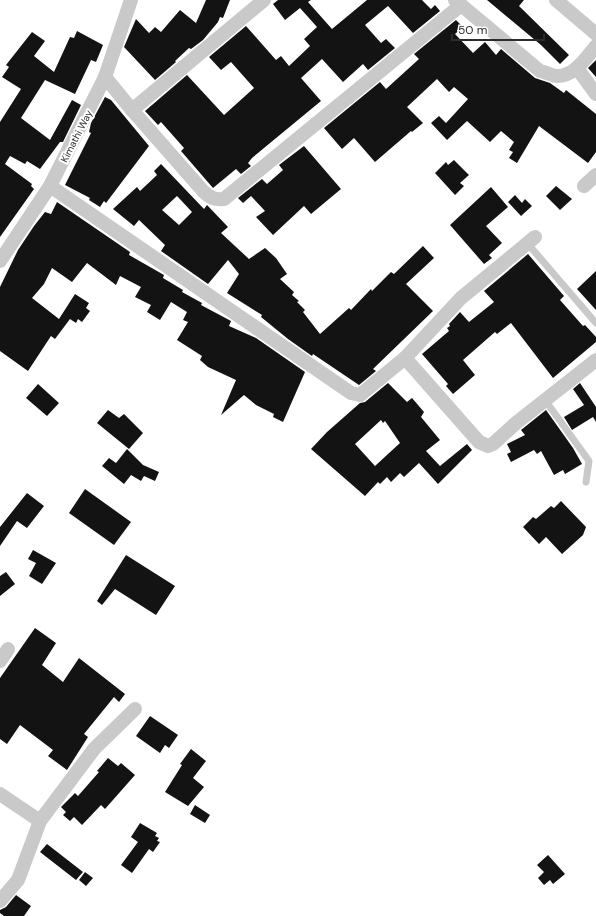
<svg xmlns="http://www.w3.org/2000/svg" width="596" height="916" viewBox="0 0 596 916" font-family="'DM Sans',sans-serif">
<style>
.building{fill:#131313;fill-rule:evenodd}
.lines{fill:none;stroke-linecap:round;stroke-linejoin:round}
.service{stroke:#c9c9c9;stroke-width:7}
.minor{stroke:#c9c9c9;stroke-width:14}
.labels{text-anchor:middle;stroke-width:4;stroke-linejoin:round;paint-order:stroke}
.street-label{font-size:10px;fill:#2c2c2c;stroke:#fff}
</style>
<rect width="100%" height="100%" fill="#fff"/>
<g class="building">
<path d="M206 0H230L223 18 220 17 218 22 203 40 191 49 189 48 175 61 176 62 155 80 124 47 136 19 149 33 155 27 161 32 180 10 196 23Z"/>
<path d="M278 0H311L308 2 332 29 367 0H422L431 9 435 5 440 11 413 33 388 6 365 25 381 43 386 39 395 48 368 70 363 64 343 82 322 59 301 78 321 101 252 158 248 163 251 166 241 174 236 169 213 188 181 151 184 148 161 122 158 125 145 111 187 75 224 115 254 88 231 62 221 70 209 57 246 26 276 60 281 56 289 66 310 46 304 39 317 27 300 8 285 20 273 4Z"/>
<path d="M487 0H524L519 6 569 55 560 64 541 45Z"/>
<path d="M456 20 463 27 455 34 473 53 485 42 496 55 501 49 535 78 550 83 564 93 566 90 596 114V152L588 163 539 126 517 163 509 158 513 152 509 150 514 142 501 131 490 142 467 121 447 140 431 123 439 116 446 123 468 99 454 87 449 92 437 79 407 107 423 123 412 132 411 131 375 162 354 138 342 149 324 128 380 82 386 89 419 59 414 54Z"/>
<path d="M77 31 103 45 96 62 91 60 75 94 45 80 21 118 50 140 72 100 81 105 63 142H60L40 169 27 161 25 164 10 156 5 164 32 184 31 186 34 189 0 237V122L21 89 2 77 9 67 6 65 32 32 45 41 34 56 54 72 70 37 74 38Z"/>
<path d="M596 60V77L588 68Z"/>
<path d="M105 97 111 100 149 146 106 203 104 201 100 207 89 200 90 198 65 185 91 133 89 132 91 123Z"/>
<path d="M304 146 341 189 311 214 304 206 273 235 256 217 265 211 251 196 243 203 238 198 262 179 267 184 283 170 279 165Z"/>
<path d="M454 160 469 175 460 183 464 186 455 195 435 173 446 162 448 165Z"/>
<path d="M161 164 204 209 207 205 228 227 221 233 249 259 265 248 276 258 287 274 280 279 294 292 292 295 299 301 297 302 305 310 303 312 320 334 349 308 351 310 371 289 372 291 391 272 394 274 423 246 434 258 406 284 433 311 373 369 376 371 359 385 313 354 312 356 288 339 261 317 262 315 227 293 239 274 228 260 208 284 161 251 165 245 139 220 134 226 113 209 137 187 140 191 157 175 154 171ZM177 196 192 212 179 225 162 210Z"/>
<path d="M556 186 572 199 560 210 546 196Z"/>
<path d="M491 187 508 207 486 226 502 243 489 255 492 258 484 264 450 225Z"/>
<path d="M515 195 522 203 525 199 532 206 521 216 508 202Z"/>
<path d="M57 202 130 252 129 255 164 275 163 278 183 290 182 292 202 303 201 305 231 321 229 326 256 338 305 372 283 422 273 417 274 414 256 405 244 395 221 415 236 380 208 367 200 360 202 356 177 340 188 322 183 320 187 312 171 302 160 320 147 312 151 305 135 297 141 287 120 276 116 285 87 263 72 282 52 268 44 284 32 298 59 319 75 294 89 303 86 308 90 311 82 322 78 319 76 323 70 319 55 339 51 336 28 371 0 351V287L18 250 34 226 45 212 51 214Z"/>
<path d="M528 254 564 296 560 300 583 326 585 325 596 337V342L553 378 511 323 497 334 495 332 463 360 475 375 453 394 446 386 448 384 422 354 449 331 447 328 450 326 449 324 460 312 469 322 494 302 484 291Z"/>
<path d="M596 271V310L577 289Z"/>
<path d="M388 383 407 402 412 398 424 412 421 417 440 440 426 451 440 466 467 444 472 450 438 484 419 463 404 477 400 473 391 482 387 477 380 484 378 482 365 496 311 449 327 432 360 403 365 402ZM381 420 383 423 385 421 400 443 375 466 355 444Z"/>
<path d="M580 383 596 407V422L593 417 572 430 564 417 584 405 573 389Z"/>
<path d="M38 384 59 403 47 416 26 398Z"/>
<path d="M108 410 119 418 124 414 143 433 129 449 97 423Z"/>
<path d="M546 410 573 448 582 464 565 474 563 470 554 475 541 451 537 454 534 450 511 462 507 454 511 452 507 444 525 435 521 430Z"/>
<path d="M127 449 143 465 159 472 155 481 144 476 141 481 131 475 124 484 102 466 109 458 116 463Z"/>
<path d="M85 489 131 522 114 545 69 513Z"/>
<path d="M27 493 44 506 27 528 17 521 0 546V527Z"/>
<path d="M561 501 586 527 583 535 562 554 546 537 539 544 523 527 533 517 536 519 551 506 554 508Z"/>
<path d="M33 550 56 563 42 584 29 576 36 563 28 559Z"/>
<path d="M126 555 175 586 156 615 115 589 102 605 97 601Z"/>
<path d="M6 572 15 584 0 596V576Z"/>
<path d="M35 628 56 643 42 665 63 682 79 658 125 694 119 702 114 697 84 734 88 737 67 770 48 756 53 750 20 725 7 744 0 739V678Z"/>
<path d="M150 716 178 735 169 748 165 745 160 753 136 736Z"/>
<path d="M191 749 206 761 193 778 204 787 188 806 165 792 182 765 180 764Z"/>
<path d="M108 758 118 766 121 763 135 775 105 809 101 805 82 825 74 817 70 821 63 815 66 812 61 807 75 793 78 796 99 772 97 771Z"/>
<path d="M195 805 210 815 205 823 190 814Z"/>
<path d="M140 823 157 833 155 836 159 838 157 841 160 842 153 852 149 849 132 873 121 865 138 842 131 837Z"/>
<path d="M47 844 83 872 76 880 40 852Z"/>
<path d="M548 855 565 874 553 884 550 880 544 885 538 878 544 872 537 865Z"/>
<path d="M85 872 93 878 86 886 79 880Z"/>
<path d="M16 895 31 906 24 916H4L0 913V910L6 907Z"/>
</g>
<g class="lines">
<g class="service">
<path d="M528 244 596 323"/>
<path d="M545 400 589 461 586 482"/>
</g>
<g class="minor">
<path d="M455 0 540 71C545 72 551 75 556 76 574 77 586 58 596 46"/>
<path d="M556 0 596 34"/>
<path d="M577 68 596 94"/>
<path d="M105 77 132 110 203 191C210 198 215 200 224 199L461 5"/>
<path d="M132 110 264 0"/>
<path d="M50 186 351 393 360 395 405 358 461 298 535 237"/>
<path d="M584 186 596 175"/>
<path d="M0 261 50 186 105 77 131 0"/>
<path d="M405 358 479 442 488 446 493 444 516 423 596 360"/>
<path d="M0 661 8 649"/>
<path d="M0 794 40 821"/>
<path d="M0 901 18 880 40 821 94 749 135 709"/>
</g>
</g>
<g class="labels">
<g class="street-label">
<text transform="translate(76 136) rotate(-63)" y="4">Kimathi Way</text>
</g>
</g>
<path d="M452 34v6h92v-6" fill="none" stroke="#2c2c2c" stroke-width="2"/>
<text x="458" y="34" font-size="12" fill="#2c2c2c" stroke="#ffffff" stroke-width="3" paint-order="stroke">50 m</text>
</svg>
